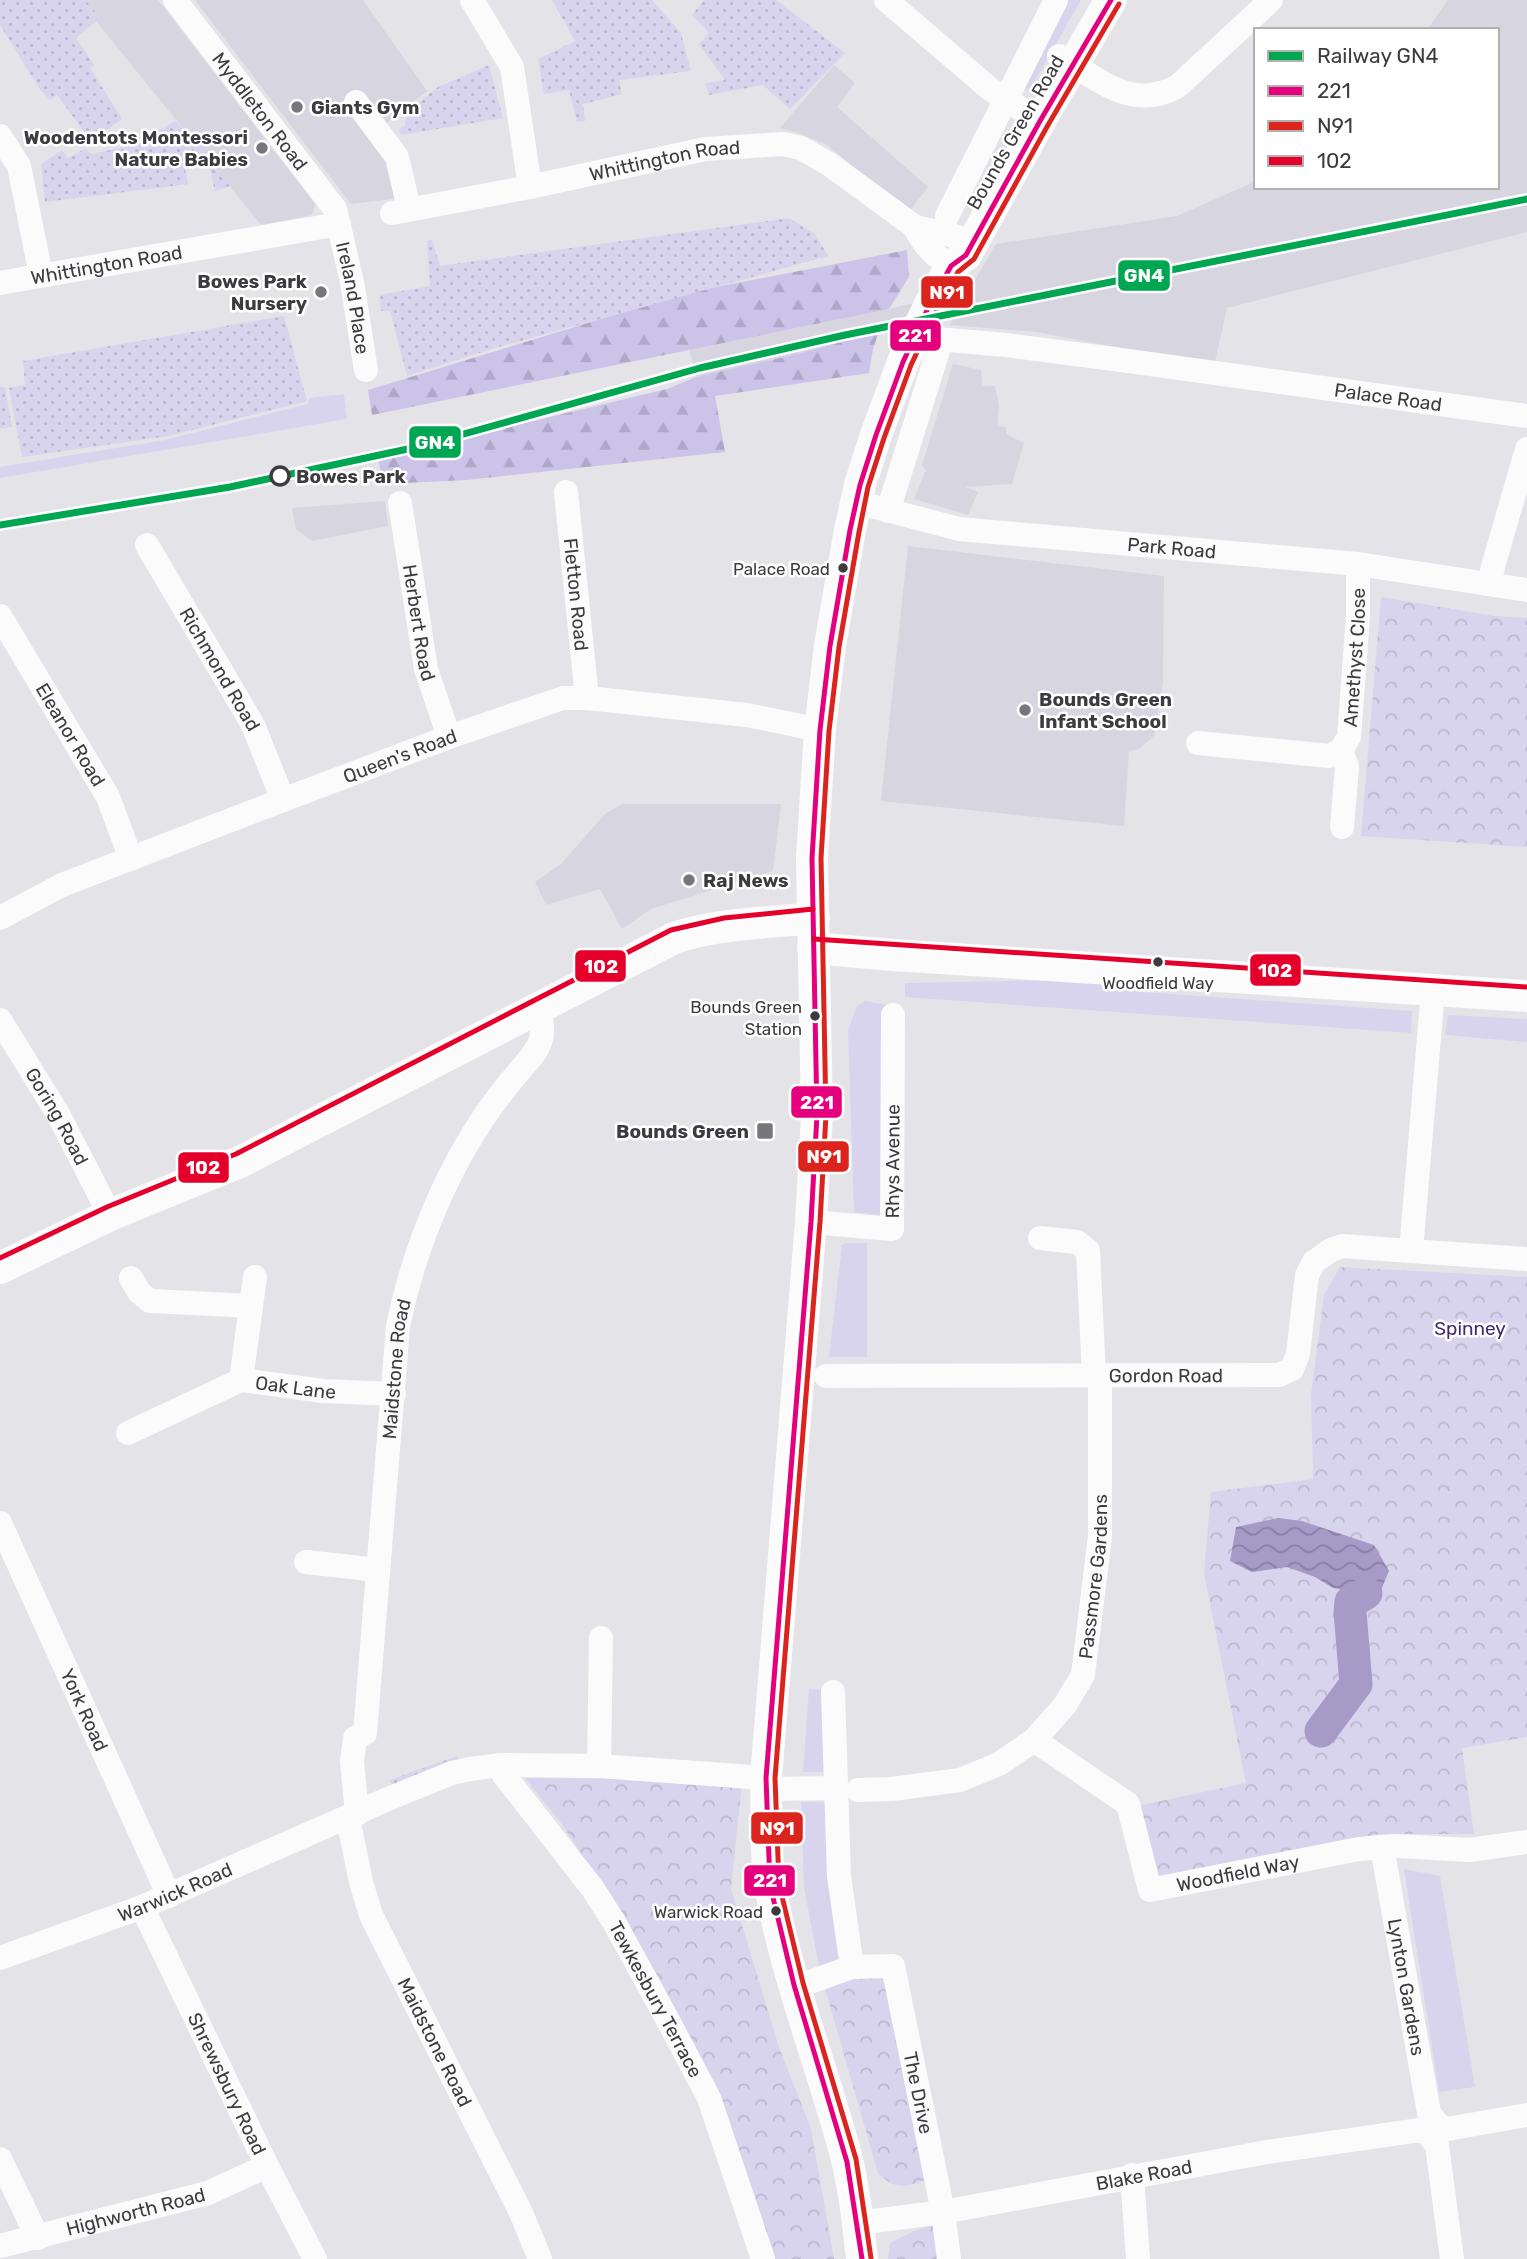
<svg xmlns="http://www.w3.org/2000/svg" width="1527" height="2259" viewBox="0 0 1527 2259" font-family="Rubik,sans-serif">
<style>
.built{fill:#d7d5df}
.grass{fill:#d9d4ee}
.forest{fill:url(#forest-firs)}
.park{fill:url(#park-crowns)}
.garden{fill:url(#garden-dots)}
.water{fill:url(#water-waves)}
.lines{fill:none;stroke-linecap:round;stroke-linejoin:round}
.river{stroke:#a69ac7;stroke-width:33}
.minor{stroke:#fbfbfc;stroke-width:24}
.major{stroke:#fbfbfc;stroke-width:32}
.bus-1-casing{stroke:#fff;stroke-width:10}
.bus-2-casing{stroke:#fff;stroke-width:10}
.bus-3-casing{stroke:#fff;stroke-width:10}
.bus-1{stroke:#e5007d;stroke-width:5}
.bus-2{stroke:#dc241f;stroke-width:5}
.bus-3{stroke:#e4002b;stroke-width:5}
.rail-1-casing{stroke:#fff;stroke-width:12}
.rail-1{stroke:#00a651;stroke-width:7}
.poi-dot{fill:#77767a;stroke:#fff;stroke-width:2.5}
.stop-dot{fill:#fff;stroke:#3c3b3e;stroke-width:3.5}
.bus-dot{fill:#3c3b3e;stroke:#fff;stroke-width:2.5}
.labels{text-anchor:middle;stroke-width:5;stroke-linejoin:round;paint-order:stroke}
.bus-label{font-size:17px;fill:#3c3b3e;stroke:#fff;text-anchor:end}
.poi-label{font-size:19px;font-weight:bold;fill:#3c3b3e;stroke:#fff;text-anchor:start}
.street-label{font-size:19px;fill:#3c3b3e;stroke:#fff}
.stop-label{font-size:19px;font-weight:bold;fill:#3c3b3e;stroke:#fff;text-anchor:start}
.park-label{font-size:19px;fill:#432874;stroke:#fff}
.line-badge{stroke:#fff;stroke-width:2.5}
.badge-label{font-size:19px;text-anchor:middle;font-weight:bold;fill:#fff}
</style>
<defs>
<pattern id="forest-firs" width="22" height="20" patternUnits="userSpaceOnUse" patternTransform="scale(1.75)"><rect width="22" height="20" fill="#ccc3e9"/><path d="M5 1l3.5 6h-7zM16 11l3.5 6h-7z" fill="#b0a8c9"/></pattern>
<pattern id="park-crowns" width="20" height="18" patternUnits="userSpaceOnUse" patternTransform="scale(1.75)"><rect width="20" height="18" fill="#d9d4ee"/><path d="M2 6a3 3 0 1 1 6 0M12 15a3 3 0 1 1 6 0" fill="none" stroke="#bbb7cd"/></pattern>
<pattern id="garden-dots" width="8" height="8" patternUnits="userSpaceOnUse" patternTransform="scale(1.75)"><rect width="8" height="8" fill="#d9d4ee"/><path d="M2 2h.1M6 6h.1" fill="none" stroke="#bbb7cd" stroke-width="1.8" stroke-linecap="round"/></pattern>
<pattern id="water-waves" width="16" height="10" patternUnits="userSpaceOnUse" patternTransform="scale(1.75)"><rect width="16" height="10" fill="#a69ac7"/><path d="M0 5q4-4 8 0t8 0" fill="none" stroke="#887fa3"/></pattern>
</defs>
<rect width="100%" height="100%" fill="#e4e3e8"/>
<g class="built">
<path d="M79 0H158L315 204 312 215 261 225Z"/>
<path d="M195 0H363L427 91 380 128 400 198 351 204Z"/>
<path d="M1448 0H1527V232L1227 308 1214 366 1037 332 950 325 954 316 879 332 797 354 696 377 689 350 889 309 969 290 996 244 1177 216 1256 181V187H1497V30H1427Z"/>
<path d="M834 65 855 83 837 107 928 187 909 212 827 145 801 134 780 128Z"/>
<path d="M953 364 981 370 982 386H995L999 405 997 426 1006 427V434L1024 443 1012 484 965 487 978 492 968 515 914 499 926 470 922 465Z"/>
<path d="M385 501 388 526 312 541 296 529 292 508Z"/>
<path d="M908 546 1164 576 1163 683 1154 736 1139 749 1129 751 1124 826 881 801Z"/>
<path d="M623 804H781L773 871 651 909 622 929 600 889 546 905 535 882 561 864 606 813Z"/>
</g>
<g class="grass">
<path d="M1064 0H1081L1032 86 1028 89 1024 88Z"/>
<path d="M344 394 347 419 0 478V467L165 440 308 404 310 398Z"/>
<path d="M1052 980 1113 984V990L1412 1011 1411 1033 905 997V983Z"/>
<path d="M865 1001 887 1005 888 1216 854 1212 848 1030 857 1006Z"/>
<path d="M1448 1015 1527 1019V1042L1445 1035Z"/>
<path d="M846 1243H867V1357H829L842 1245Z"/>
<path d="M809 1689 829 1690 828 1772H803Z"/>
<path d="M801 1802H828L843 1959 819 1967 804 1887Z"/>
<path d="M1404 1869 1440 1876 1475 2087 1439 2092Z"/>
</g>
<g class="forest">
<path d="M907 250 909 277 889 309 372 415 368 390 686 293Z"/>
<path d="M879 332 873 349 869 373 715 396 725 452 467 480 383 484 378 458 667 389 696 377 797 354Z"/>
</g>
<g class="park">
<path d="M1381 597 1494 616 1527 618V847L1361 836Z"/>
<path d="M1340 1267 1527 1277V1737L1462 1748 1474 1834H1379L1153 1877 1137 1806 1246 1783 1204 1573 1211 1492 1313 1479 1311 1394 1324 1295Z"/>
<path d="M525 1778 669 1779 742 1783 731 1889 779 2047 811 2129 834 2259H773L709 2075 663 1985 626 1922 561 1823Z"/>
<path d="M880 1974 887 1988 929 2179C906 2186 897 2192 878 2173L824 1985Z"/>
<path d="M936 2224 940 2259H888L890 2243 914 2231Z"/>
</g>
<g class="garden">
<path d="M0 0H85L100 18 76 38 94 65 90 68 122 119 91 141 57 95 50 100 39 88 0 25Z"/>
<path d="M552 0H652L681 33 691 71 619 80 622 94 583 104 585 121 577 122 569 90 544 94 538 59 575 41Z"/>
<path d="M704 0H776L845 53 790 109 763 85 709 95 705 83 725 80 699 44 709 33 692 15Z"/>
<path d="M489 65 503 118 401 135 399 129 405 125 406 113 438 87Z"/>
<path d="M175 121 198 143 230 186 215 191 208 160 184 164 188 184 45 202 41 164 62 150 68 158 85 149 92 154 160 139 156 132Z"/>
<path d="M789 218 815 234 828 256 495 348 407 376 390 311H381L380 295 430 286 427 241 432 240 440 266Z"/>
<path d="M284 316 307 401 168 436 22 457 9 388 25 385 23 361Z"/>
<path d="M0 387H5L12 427 0 428Z"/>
<path d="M457 1756 460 1762 393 1788 390 1780Z"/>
</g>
<path class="water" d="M1278 1518 1302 1521 1374 1545 1389 1571 1381 1590 1366 1593 1333 1588 1315 1577 1287 1567 1252 1572 1230 1561 1236 1527Z"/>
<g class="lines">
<path class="river" d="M1321 1731 1356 1684 1350 1612 1351 1602 1366 1593"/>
<g class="minor">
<path id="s1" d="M175 0 335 209 352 282 366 370"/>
<path d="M472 0 512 67 530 187"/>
<path d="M886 0 990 89 1040 121"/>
<path d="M1059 56C1098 79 1133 112 1178 86L1271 0"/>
<path d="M356 102 397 157 409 209"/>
<path d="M0 136 19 166 41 275"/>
<path id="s2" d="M392 213 530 187 705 149 783 144 801 148 829 164 915 227 955 236"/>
<path d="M947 216 1056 0"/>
<path d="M915 227C924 246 933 255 951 266"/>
<path id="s3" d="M0 283 339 224"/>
<path id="s4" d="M914 337 1006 345 1114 359 1527 416"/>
<path id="s5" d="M566 492 587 698"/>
<path id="s6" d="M856 502 959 529 1358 564 1527 590"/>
<path id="s7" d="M400 503 426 669 449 737"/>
<path d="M888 511 941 341"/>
<path id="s8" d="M147 545 253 725 283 800"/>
<path d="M1488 584 1527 449"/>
<path id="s9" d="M0 616 108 797 131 859"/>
<path id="s10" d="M1198 743 1329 756 1341 750 1349 737 1358 616V564"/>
<path d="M1341 750 1347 767 1342 827"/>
<path id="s11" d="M0 918 62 885 283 800 449 737 563 698H587L747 715 820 730"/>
<path d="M1433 990 1411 1251 1527 1259"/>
<path id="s12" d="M0 1020 58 1114 110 1215"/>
<path id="s13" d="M811 1222 892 1229 893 1015"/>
<path d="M1040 1238 1077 1242 1088 1251 1094 1376"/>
<path d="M131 1278 139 1292 150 1301 251 1306"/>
<path id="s14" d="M826 1376 1279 1375 1292 1369 1298 1354 1307 1275 1314 1262 1331 1250 1343 1246 1411 1251"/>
<path d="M241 1380 255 1277"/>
<path id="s15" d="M128 1433 241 1380 323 1391 394 1394"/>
<path id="s16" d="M0 1523 169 1896"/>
<path d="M306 1562 378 1570"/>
<path d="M833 1692 839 1876 852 1967"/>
<path id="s17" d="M1034 1740 1128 1804 1150 1890 1359 1849 1397 1846 1469 1850 1527 1842"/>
<path id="s18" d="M501 1765 504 1775 593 1889 614 1922 672 2028 709 2098 763 2259"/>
<path d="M599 1766 601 1638"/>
<path d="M766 1789 835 1788"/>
<path id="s19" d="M858 1790 892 1789 960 1780 999 1764 1034 1740 1065 1705 1083 1675 1100 1536V1376"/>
<path id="s20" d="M357 1814 352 1761 355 1738 365 1733 398 1326C416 1239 454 1150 511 1081 532 1054 552 1044 537 1007"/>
<path id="s21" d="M348 1818 361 1882 371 1915 522 2215 540 2259"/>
<path id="s22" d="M1382 1847 1429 2113 1438 2125 1447 2129 1527 2115"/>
<path id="s23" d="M142 1907 267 2166 315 2259"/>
<path id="s24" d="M0 1958 142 1907 388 1799 452 1773 470 1769 501 1765 599 1766 766 1778"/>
<path id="s25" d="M793 1988 852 1967 893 1966 943 2212 949 2259"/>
<path d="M0 2159 38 2238"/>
<path d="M1132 2175 1138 2259"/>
<path id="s26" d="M858 2223 943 2212 1267 2152 1420 2130 1428 2134 1437 2145 1452 2259"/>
<path id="s27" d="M0 2246 208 2193 267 2166"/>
</g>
<g class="major">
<path d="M813 948 893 955 1527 996"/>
<path d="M0 1268 110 1215 240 1162 674 938C719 923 767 923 814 918"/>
<path d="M862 2259C858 2222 854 2184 844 2148 820 2060 786 1976 770 1885 765 1850 767 1813 766 1778L811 1222 817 1115 812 858 820 730 830 646 850 530 860 485 876 435 903 362 929 306 951 266 966 255 1040 121 1111 0"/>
</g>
<g class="bus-1-casing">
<path id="bus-1" d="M862 2259 847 2162 794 1985 770 1885 766 1778 811 1222 817 1115 812 858 820 730 830 646 850 530 860 485 876 435 903 362 929 306 951 266 966 255 1040 121 1111 0"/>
</g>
<g class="bus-2-casing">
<path id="bus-2" d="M871 2258 856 2159 803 1983 779 1884 775 1778 820 1222 826 1115 821 858 829 731 839 647 859 532 868 487 884 438 911 365 937 310 958 272 974 259 1048 125 1119 4"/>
</g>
<g class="bus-3-casing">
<g id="bus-3">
<path d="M814 939 1527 987"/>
<path d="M0 1258 107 1207 236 1154 671 930 724 918 813 909"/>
</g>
</g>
<use href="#bus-1" class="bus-1"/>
<use href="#bus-2" class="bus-2"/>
<use href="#bus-3" class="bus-3"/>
<g class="rail-1-casing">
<path id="rail-1" d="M0 525 230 487 417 447 700 368 845 335 1527 199"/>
</g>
<use href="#rail-1" class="rail-1"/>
</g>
<g class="poi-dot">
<circle cx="297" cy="107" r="7"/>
<circle cx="262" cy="148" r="7"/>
<circle cx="321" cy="292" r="7"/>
<circle cx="1025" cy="710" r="7"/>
<circle cx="689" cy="880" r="7"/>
<rect x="756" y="1122" width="18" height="18" rx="3.5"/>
</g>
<circle class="stop-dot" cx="280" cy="476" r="9"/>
<g class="bus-dot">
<circle cx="843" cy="568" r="6"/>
<circle cx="1158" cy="962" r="6"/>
<circle cx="815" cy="1016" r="6"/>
<circle cx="776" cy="1911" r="6"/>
</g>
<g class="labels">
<g class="bus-label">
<text x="830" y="575">Palace Road</text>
<text x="1158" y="989" text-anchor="middle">Woodfield Way</text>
<text x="802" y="1013">Bounds Green<tspan x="802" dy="22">Station</tspan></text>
<text x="763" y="1918">Warwick Road</text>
</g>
<g class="poi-label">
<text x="311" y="114">Giants Gym</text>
<text x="248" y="144" text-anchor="end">Woodentots Montessori<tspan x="248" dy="22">Nature Babies</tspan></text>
<text x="307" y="288" text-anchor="end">Bowes Park<tspan x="307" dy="22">Nursery</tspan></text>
<text x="1039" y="706">Bounds Green<tspan x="1039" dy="22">Infant School</tspan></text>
<text x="703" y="887">Raj News</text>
<text x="749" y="1138" text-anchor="end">Bounds Green</text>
</g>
<g class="street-label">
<text dy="7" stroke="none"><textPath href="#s1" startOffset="140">Myddleton Road</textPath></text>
<text transform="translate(1015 132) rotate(-60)" y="7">Bounds Green Road</text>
<text dy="7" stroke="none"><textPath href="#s2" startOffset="278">Whittington Road</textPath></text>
<text dy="7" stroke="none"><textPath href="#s3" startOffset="108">Whittington Road</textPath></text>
<text dy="7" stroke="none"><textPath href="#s1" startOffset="354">Ireland Place</textPath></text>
<text dy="7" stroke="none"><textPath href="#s4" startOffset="478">Palace Road</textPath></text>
<text dy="7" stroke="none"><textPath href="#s6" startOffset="320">Park Road</textPath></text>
<text dy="7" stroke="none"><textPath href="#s5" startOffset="103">Fletton Road</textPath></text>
<text dy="7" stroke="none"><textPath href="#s7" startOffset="121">Herbert Road</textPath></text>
<text dy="7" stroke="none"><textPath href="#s10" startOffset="240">Amethyst Close</textPath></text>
<text dy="7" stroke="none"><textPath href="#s8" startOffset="144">Richmond Road</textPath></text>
<text dy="7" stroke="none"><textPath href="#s9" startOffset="138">Eleanor Road</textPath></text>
<text dy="7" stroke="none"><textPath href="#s11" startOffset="432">Queen's Road</textPath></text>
<text dy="7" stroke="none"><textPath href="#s12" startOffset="112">Goring Road</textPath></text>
<text dy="7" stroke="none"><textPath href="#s13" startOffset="149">Rhys Avenue</textPath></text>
<text dy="7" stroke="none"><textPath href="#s20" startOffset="453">Maidstone Road</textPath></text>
<text dy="7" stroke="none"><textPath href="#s14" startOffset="340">Gordon Road</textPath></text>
<text dy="7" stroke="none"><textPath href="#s15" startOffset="180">Oak Lane</textPath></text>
<text dy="7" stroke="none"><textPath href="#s19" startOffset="368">Passmore Gardens</textPath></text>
<text dy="7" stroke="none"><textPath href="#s16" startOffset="205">York Road</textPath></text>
<text dy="7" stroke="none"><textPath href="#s17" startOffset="292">Woodfield Way</textPath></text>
<text dy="7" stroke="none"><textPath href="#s24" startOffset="187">Warwick Road</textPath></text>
<text dy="7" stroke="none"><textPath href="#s22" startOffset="142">Lynton Gardens</textPath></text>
<text dy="7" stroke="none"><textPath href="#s18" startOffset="282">Tewkesbury Terrace</textPath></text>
<text dy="7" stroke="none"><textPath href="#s21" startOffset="242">Maidstone Road</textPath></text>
<text dy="7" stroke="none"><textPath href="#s23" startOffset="196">Shrewsbury Road</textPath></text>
<text dy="7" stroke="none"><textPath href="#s25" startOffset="233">The Drive</textPath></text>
<text dy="7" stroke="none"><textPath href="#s26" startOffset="290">Blake Road</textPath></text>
<text dy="7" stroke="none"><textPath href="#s27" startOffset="140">Highworth Road</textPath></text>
</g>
<g class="stop-label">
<text x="296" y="483">Bowes Park</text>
</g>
<g class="park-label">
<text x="1470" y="1335">Spinney</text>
</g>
</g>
<g class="line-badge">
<rect x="1117" y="259" width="54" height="33" rx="7" fill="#00a651"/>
<rect x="920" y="275" width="54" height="34" rx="7" fill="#dc241f"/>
<rect x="889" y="319" width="53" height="33" rx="7" fill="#e5007d"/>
<rect x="408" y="425" width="54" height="34" rx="7" fill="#00a651"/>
<rect x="574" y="949" width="53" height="34" rx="7" fill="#e4002b"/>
<rect x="1249" y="953" width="53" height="34" rx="7" fill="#e4002b"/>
<rect x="790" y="1085" width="53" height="34" rx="7" fill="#e5007d"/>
<rect x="797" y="1140" width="53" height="33" rx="7" fill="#dc241f"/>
<rect x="177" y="1151" width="53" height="33" rx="7" fill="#e4002b"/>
<rect x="750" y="1811" width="54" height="34" rx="7" fill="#dc241f"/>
<rect x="743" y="1864" width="53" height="33" rx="7" fill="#e5007d"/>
</g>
<g class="badge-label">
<text x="1144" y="282">GN4</text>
<text x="947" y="299">N91</text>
<text x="915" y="342">221</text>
<text x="435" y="449">GN4</text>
<text x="601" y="973">102</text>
<text x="1275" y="977">102</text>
<text x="817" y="1109">221</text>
<text x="824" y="1163">N91</text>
<text x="203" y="1174">102</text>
<text x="777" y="1835">N91</text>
<text x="770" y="1887">221</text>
</g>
<rect x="1254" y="28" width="245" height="161" fill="#ffffff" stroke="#b1b1b2" stroke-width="2"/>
<rect x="1268" y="51" width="35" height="10" fill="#00a651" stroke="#b1b1b2" stroke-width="2"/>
<text x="1317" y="63" font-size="21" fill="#3c3b3e">Railway GN4</text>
<rect x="1268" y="86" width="35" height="10" fill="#e5007d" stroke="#b1b1b2" stroke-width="2"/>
<text x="1317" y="98" font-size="21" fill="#3c3b3e">221</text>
<rect x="1268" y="121" width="35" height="10" fill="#dc241f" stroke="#b1b1b2" stroke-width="2"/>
<text x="1317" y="133" font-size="21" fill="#3c3b3e">N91</text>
<rect x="1268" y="156" width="35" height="10" fill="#e4002b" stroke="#b1b1b2" stroke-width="2"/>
<text x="1317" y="168" font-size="21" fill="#3c3b3e">102</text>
</svg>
